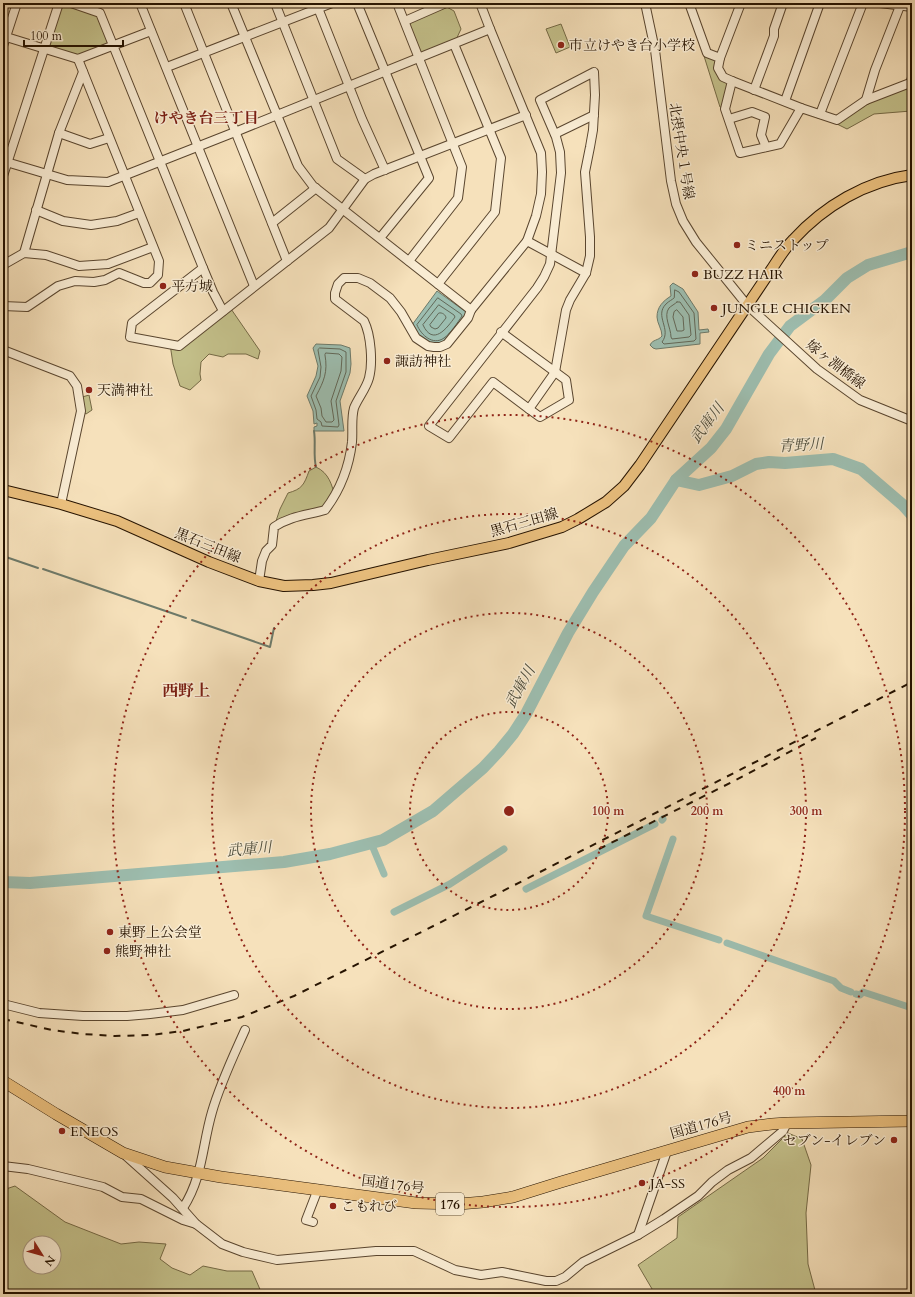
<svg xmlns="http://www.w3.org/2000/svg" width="915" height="1297" viewBox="0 0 915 1297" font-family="Cardo,'Noto Serif JP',serif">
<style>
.green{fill:#c4c18b;stroke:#756a46;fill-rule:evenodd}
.water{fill:#9dbeb0;stroke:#6d7a6a}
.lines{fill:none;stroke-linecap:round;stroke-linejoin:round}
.shore{stroke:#626858;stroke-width:1}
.stream{stroke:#6d7a6a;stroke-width:2}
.canal{stroke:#9dbeb0;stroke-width:7}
.river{stroke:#9dbeb0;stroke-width:12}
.minor-casing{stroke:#5a462f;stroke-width:10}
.major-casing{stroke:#261300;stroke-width:12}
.highway-casing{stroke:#261300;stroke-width:12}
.minor{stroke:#f9ecd3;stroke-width:8}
.major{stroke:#ebc07e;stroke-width:10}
.highway{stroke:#ebc07e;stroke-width:11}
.rail{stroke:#261300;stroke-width:2;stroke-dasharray:7 7;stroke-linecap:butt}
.ring{fill:none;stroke:#8f2418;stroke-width:2;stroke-dasharray:2 4}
.poi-dot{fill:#8f2418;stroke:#f9ecd3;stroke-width:1.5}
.labels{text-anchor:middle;stroke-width:3;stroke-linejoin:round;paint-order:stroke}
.shield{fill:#f9ecd3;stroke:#65543f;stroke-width:1}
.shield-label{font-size:13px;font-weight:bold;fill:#261300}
.poi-label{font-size:14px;fill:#261300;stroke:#f9ecd3;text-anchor:start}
.street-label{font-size:14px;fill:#261300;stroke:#f9ecd3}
.neighbourhood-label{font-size:15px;font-weight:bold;fill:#7a1f14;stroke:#f9ecd3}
.water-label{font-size:15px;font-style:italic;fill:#504f3e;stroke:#f9ecd3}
.quarter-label{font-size:16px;font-weight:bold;fill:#7a1f14;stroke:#f9ecd3}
.centre{fill:#8f2418;stroke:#f9ecd3;stroke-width:2}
.ring-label{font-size:12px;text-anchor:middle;font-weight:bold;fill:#8f2418;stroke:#f9ecd3;stroke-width:3;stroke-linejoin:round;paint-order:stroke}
</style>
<rect width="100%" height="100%" fill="#f6e1bb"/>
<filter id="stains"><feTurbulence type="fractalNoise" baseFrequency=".005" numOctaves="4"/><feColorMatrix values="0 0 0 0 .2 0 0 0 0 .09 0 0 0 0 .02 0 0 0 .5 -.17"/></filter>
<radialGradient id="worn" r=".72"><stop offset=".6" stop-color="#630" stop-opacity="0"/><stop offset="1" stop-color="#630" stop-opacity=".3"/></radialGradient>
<g class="green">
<path d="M59 3H71L100 13 113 46 78 59 44 49Z"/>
<path d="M443 5 454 11 461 29 454 44 419 58 405 21Z"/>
<path d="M561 24 570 47 556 53 546 29Z"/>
<path d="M706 55 717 59 731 82 724 109 720 107 704 56Z"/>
<path d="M912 85V110L911 111 874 114 847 129 837 124 869 103Z"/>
<path d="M229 306 260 351 258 359 246 354H228L223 357 209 354 201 362 200 374 201 380 190 390 180 386 173 364 170 344 179 346Z"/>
<path d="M89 395 92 410 86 414 81 411 79 398Z"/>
<path d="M316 467C329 473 332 485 335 497L325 510 274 527 280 509 288 493C302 489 304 485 309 471Z"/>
<path d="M788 1133 802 1139 811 1165 806 1213 808 1264 816 1294H655L638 1265 677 1238 678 1217 763 1158Z"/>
<path d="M15 1186 65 1222 121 1244 139 1242 166 1244 160 1259 172 1268 190 1275 203 1266 227 1271H252L262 1294H3V1190ZM30 1243H54V1267H30Z"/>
</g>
<g class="water">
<path d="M673 283 683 289 698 312 699 330 708 329 709 332 700 333V344L656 349 653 348 650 345C653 339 658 341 662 336 662 329 657 323 657 317 657 307 663 301 671 296L670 286Z"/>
<path d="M437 291 466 312V317L447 341 439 345 430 344 420 337 412 325Z"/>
<path d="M316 344 341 345 350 348 351 364 350 373 340 401 344 431H314V427L317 426V423L314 424 313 411 307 396 316 376 318 366 313 348Z"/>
</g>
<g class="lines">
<g class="shore">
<path d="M675 290 679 292 694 313 696 339 694 341 664 344 662 342C672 329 654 316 666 304 669 301 672 300 674 298Z"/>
<path d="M438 298 461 314 462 316C458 322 450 334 444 338 433 346 421 335 417 325Z"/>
<path d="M677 302H680L689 315 691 335 689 337 672 339 671 337C671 328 663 316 669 308 671 306 675 304 677 302Z"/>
<path d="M439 305 454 315 455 317C447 328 433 347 423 325Z"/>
<path d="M677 310 683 317 684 330 682 331H677L673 317 674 312Z"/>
<path d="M439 313C442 312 446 315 446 318L438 328 435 329 431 327 430 325Z"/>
<path d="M320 348 340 349 346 352V372L336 401 339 425 338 427 322 426 321 422 317 419 316 410 311 396 320 377 321 367 318 350Z"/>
<path d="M326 353 339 354 342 357 341 371 331 401 334 420 332 422H326L322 416 321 408 316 396C324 381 328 372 325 355Z"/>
</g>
<g class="stream">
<path d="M314 431C316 443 313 455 316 467"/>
<path d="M3 556 38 568"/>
<path d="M43 569 186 618"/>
<path d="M192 620 270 647 274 628"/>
</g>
<g class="canal">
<path d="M662 820 663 819"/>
<path d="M673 839 646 916 719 940"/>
<path d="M371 843 384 874"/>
<path d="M526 889 655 824"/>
<path d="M394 912 450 884 504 849"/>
<path d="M727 943 834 981 841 988 851 992"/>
<path d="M856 994 860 995 863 992 912 1008"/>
</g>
<g class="river">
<path d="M676 480 699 485 732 476 756 464 769 462 785 463 833 459 861 469 903 505 912 515"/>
<path d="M3 882 30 883 284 862 330 854 383 840 433 811 483 768 499 751 513 734 526 714 568 633 593 592 624 546 651 518 676 480 711 448 726 429 769 354 790 326 825 300 847 278 868 265 912 252"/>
</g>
<g class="minor-casing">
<g id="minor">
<path d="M71 3 100 13 203 268 132 323 130 337 179 346 329 228 365 179 374 174 526 115"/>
<path d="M140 3 254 286"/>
<path d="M184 3 287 261"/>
<path d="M275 3 337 159 365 179"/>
<path d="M316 3 362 119 385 170"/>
<path d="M357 3 429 178 380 238"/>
<path d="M397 3 462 167 458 198 409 261"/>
<path d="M480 3 490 29"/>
<path d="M645 3 655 50 671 181 676 204 683 221 696 242 747 305 817 369 860 400 912 421"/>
<path d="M689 3 707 53 720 58 718 68 723 77 732 81 725 109 740 153 780 144 801 108 837 120 866 100 910 83 912 78"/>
<path d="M880 3 912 7"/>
<path d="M405 21 446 3"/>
<path d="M3 36 78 59 151 31"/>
<path d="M3 46 17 3"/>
<path d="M720 58 741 3"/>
<path d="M167 67 332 3"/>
<path d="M594 72 595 95 593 130 590 147 585 172 590 237V256L586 273 570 300 566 310 555 372 529 409 493 382 449 438 429 426 537 288 544 277 550 264 561 173 560 152 556 137 540 100Z"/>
<path d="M732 81 801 108"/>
<path d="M754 90 774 36V29L783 3"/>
<path d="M866 100 875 70 900 6"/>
<path d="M785 101 820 3"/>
<path d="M820 114 863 3"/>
<path d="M729 119 752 112 765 117 761 135 766 147"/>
<path d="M59 133 90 144 109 138"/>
<path d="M555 134 594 115"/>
<path d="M3 161 67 180 108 182 235 132 490 29 541 153 542 172 541 194 536 216 527 241 471 310 313 186 298 166 231 3"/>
<path d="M3 176 59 3"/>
<path d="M36 210 63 221 91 225 117 221 139 213"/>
<path d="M272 223 316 188"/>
<path d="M527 241 586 273"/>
<path d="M24 253 59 133 83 72"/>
<path d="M3 265 24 253 46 255 79 266 108 264 153 247"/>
<path d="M203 268 213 292 223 311"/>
<path d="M438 284 495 212 501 158 454 44"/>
<path d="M3 306 27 307 58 286 75 281 94 282 105 280 119 273 144 283H150L158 275 159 261 78 59"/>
<path d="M501 332 566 380 569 400 540 417 529 409"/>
<path d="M3 350 70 376 77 386 81 411 61 504"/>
<path d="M259 581 262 561 266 551 272 545 274 527C290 516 308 515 325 510 341 489 349 468 352 442 353 431 351 419 354 408 358 398 366 389 369 378 373 363 371 335 364 321L335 299V293L338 284 344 278H358L370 283 390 298 401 312 416 338 428 346 434 347H440L447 344 468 318 471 310"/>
<path d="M3 1004 39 1013 83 1016H127L150 1014 183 1010 234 995"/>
<path d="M125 1155 173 1198 196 1224 222 1244 243 1252 277 1260 376 1251H414L455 1270 481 1275 502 1272 546 1281H556L565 1277 583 1262 638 1235 664 1219 698 1196 712 1182 728 1170 751 1158 783 1131 787 1123"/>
<path d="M3 1166 28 1169 103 1187 122 1197 141 1199 183 1220 196 1224"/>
<path d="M183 1208C203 1177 202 1146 212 1112 220 1084 233 1057 245 1030"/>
<path d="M313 1222 306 1220 318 1189"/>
<path d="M638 1235 667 1151"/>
</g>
</g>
<g class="major-casing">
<path id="major" d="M3 490 61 504 117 521 209 562 259 581 284 586 313 585 331 583 428 560 509 543 562 527 578 519 606 502 624 486 640 465 773 267C779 258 785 248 793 240 824 206 866 181 912 175"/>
</g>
<g class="highway-casing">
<path id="highway" d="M3 1081 56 1114 123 1153 165 1167 221 1177 416 1203 459 1204 483 1202 513 1197 561 1182 748 1127 772 1124 787 1123 912 1121"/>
</g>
<use href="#minor" class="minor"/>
<use href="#major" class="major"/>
<use href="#highway" class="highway"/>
<g class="rail">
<path d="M599 849 732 782 816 738"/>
<path d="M3 1019 52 1030 83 1034 115 1036 151 1035 183 1031 242 1017 294 996 495 895 912 682"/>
</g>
</g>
<g class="ring">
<circle cx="509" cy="811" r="99"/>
<circle cx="509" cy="811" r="198"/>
<circle cx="509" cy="811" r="297"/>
<circle cx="509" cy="811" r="396"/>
</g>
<g class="poi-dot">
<circle cx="561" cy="45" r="4"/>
<circle cx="737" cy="245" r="4"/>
<circle cx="695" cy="274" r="4"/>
<circle cx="163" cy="286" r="4"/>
<circle cx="714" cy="308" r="4"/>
<circle cx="387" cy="361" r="4"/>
<circle cx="89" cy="390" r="4"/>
<circle cx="110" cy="932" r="4"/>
<circle cx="107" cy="951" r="4"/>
<circle cx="62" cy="1131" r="4"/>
<circle cx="894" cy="1140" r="4"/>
<circle cx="642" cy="1183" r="4"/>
<circle cx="333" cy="1206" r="4"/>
</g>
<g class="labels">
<rect class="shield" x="436" y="1193" width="28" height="22" rx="3"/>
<g class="shield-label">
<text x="450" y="1209">176</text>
</g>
<g class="poi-label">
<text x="569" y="50">市立けやき台小学校</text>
<text x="745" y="250">ミニストップ</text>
<text x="703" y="279">BUZZ HAIR</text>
<text x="171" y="291">平方城</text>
<text x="722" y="313">JUNGLE CHICKEN</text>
<text x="395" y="366">諏訪神社</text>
<text x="97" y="395">天満神社</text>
<text x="118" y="937">東野上公会堂</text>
<text x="115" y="956">熊野神社</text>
<text x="70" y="1136">ENEOS</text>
<text x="886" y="1145" text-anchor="end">セブン-イレブン</text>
<text x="650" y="1188">JA-SS</text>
<text x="341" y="1211">こもれび</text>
</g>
<g class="street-label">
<text transform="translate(682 151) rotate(81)" y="5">北摂中央１号線</text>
<text transform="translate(836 364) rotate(38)" y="5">嫁ヶ淵橋線</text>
<text transform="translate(524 522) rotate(-16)" y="5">黒石三田線</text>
<text transform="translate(208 545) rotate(22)" y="5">黒石三田線</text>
<text transform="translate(701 1125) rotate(-16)" y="5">国道176号</text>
<text transform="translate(393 1184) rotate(7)" y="5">国道176号</text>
</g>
<g class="neighbourhood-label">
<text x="206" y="123">けやき台三丁目</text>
</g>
<g class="water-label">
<text transform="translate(707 423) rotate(-53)" y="5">武庫川</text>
<text transform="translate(801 445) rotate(-3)" y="5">青野川</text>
<text transform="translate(520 687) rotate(-61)" y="5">武庫川</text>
<text transform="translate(249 849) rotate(-5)" y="5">武庫川</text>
</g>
<g class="quarter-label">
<text x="186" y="696">西野上</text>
</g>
</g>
<circle cx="509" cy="811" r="6" class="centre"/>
<g class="ring-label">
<text x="608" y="815">100 m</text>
<text x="707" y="815">200 m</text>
<text x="806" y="815">300 m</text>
<text x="789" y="1095">400 m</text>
</g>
<rect width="915" height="1297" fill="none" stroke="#f6e1bb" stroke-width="16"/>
<rect x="4" y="4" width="907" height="1289" fill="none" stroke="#261300" stroke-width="2"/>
<rect x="8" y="8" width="899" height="1281" fill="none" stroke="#261300"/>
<g transform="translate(42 1255) rotate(127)"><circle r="19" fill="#f9ecd3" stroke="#a5957f"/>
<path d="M0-3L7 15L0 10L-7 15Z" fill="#8f2418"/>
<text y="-6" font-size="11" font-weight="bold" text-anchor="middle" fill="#261300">N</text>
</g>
<path d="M24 40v6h99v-6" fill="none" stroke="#261300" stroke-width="2"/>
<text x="30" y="40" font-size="12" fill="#261300" stroke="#f9ecd3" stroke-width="3" paint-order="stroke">100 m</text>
<rect width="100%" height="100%" filter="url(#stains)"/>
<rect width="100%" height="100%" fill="url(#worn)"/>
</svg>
